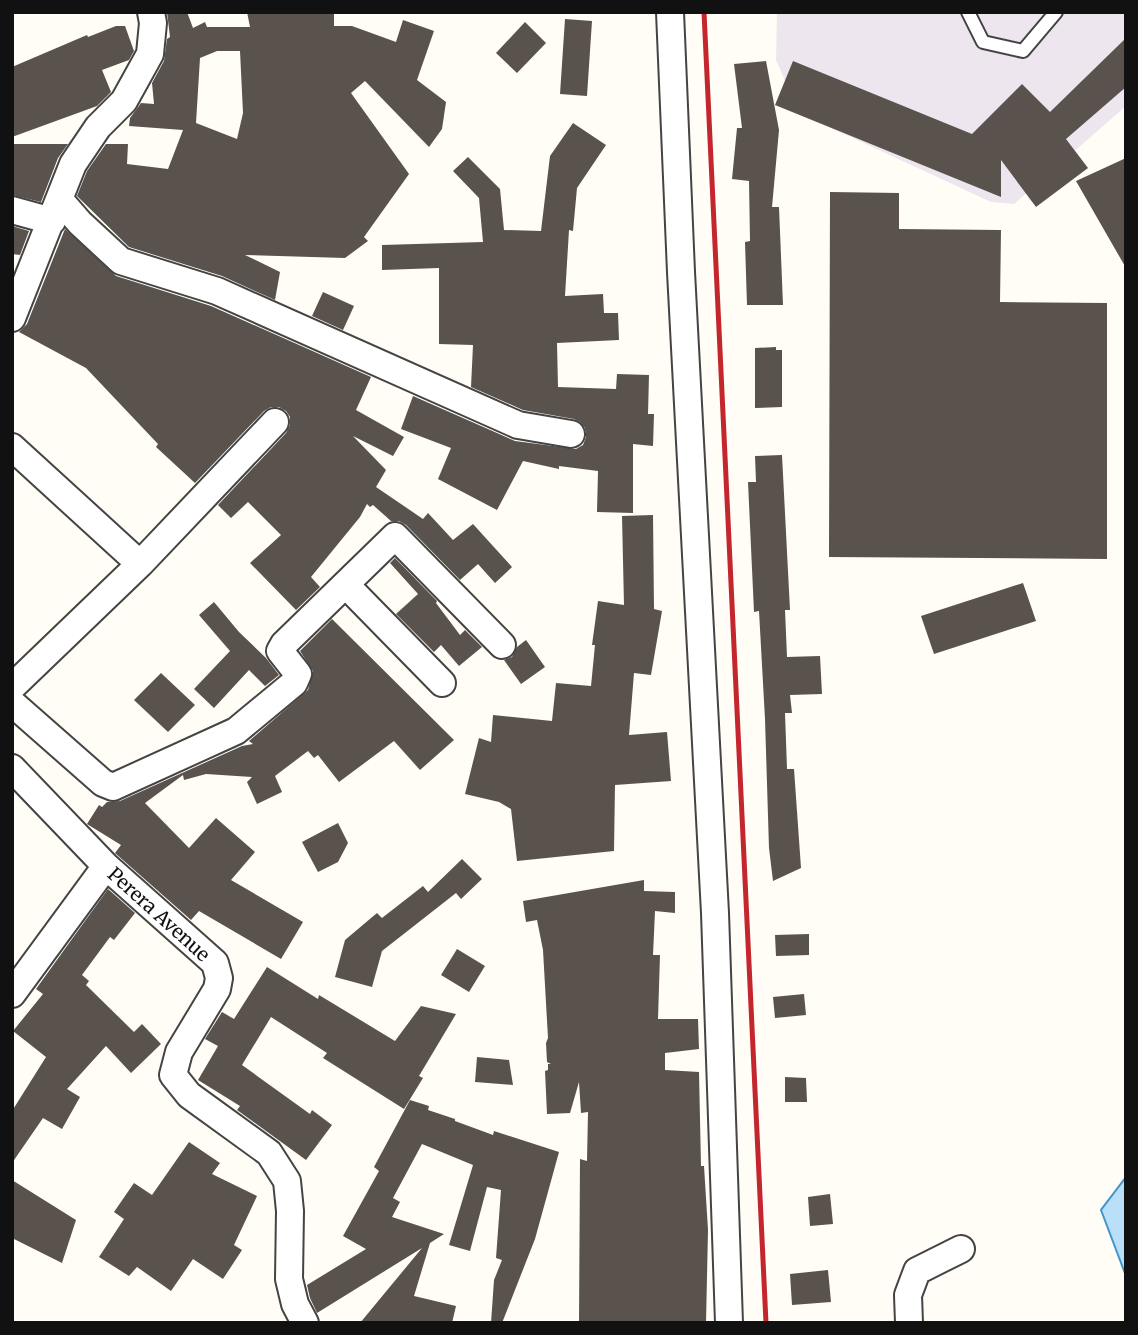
<svg xmlns="http://www.w3.org/2000/svg" width="1138" height="1335" viewBox="0 0 1138 1335" font-family="Merriweather,serif">
  <style>
    .industrial { fill: #eee6ef }
    .water { fill: #b9e0f7; stroke: #3f96cf; stroke-width: 2 }
    .building { fill: #5a524d; fill-rule: evenodd }
    .lines { fill: none; stroke-linecap: round; stroke-linejoin: round }
    .service-casing { stroke: #444; stroke-width: 16 }
    .minor-casing { stroke: #444; stroke-width: 30 }
    .service { stroke: #fff; stroke-width: 12 }
    .minor { stroke: #fff; stroke-width: 26 }
    .rail { stroke: #c4262e; stroke-width: 5 }
    .labels { text-anchor: middle; dominant-baseline: central; stroke-width: 7; stroke-linejoin: round; paint-order: stroke }
    .street-label { font-size: 19px; fill: #111; stroke: #fff }
  </style>
  <rect width="100%" height="100%" fill="#fffdf5"/>
  <!-- industrial -->
  <path class="industrial" d="M777,12H1126V106L1014,204L991,202L799,113L776,60Z"/>
  <!-- water -->
  <path class="water" d="M1126,1177V1276L1101,1210Z"/>
  <!-- building -->
  <path class="building" d="M167,12H187L193,28L205,22L207,27H250L247,12H334V26H352L396,42L403,20L434,31L417,80L446,102L442,129L429,147L365,81L351,93L409,174L364,237L368,241L345,258L245,255L280,272L275,300L222,276L129,247L77,196L87,171L106,144H128L127,164L168,169L183,130L129,126L130,118L141,103L154,104L152,83L164,61L167,39L170,37ZM217,51H240L243,113L237,139L196,123L200,58Z
    M565,19L592,21L587,96L560,94Z
    M525,22L546,43L517,73L496,53Z
    M116,26H125L134,51L129,60L102,70L111,92L97,106L12,137V67L87,35L88,37Z
    M1126,38V87L1066,139L1088,168L1036,207L1001,160V197L775,105L793,61L972,134L1022,84L1050,112Z
    M766,61L779,130L772,207H779L783,305H747L745,242L750,241L749,181L732,179L737,128H742L734,64Z
    M573,123L606,145L577,188L573,231L569,230L565,296L603,294L604,313H618L619,340L557,343L558,387L616,389L617,374L649,375L648,414H654L653,446L633,444V513L597,512L598,471L559,466V469L523,461L497,510L438,479L451,448L401,429L413,396L515,441L576,449L583,445L586,437L585,428L580,422L574,419L523,410L471,387L473,345L439,344V268L382,270V245L483,242L479,198L453,171L468,157L500,189L504,230L541,231L550,156Z
    M12,144H68L58,158L41,202L12,195Z
    M1126,158V268L1076,181Z
    M830,192L899,193V229L1001,230L1000,302L1107,303V559L829,557Z
    M12,226L29,231L20,255L12,254Z
    M65,229L116,276L211,306L371,377L356,410L404,437L393,456L353,436L386,470L376,487L423,519L428,513L453,540L473,524L512,567L495,583L478,564L460,580L406,525L399,521H391L373,505L370,507L367,504L360,517L311,577L320,587L296,610L250,563L281,535L248,502L231,518L218,505L286,433L290,425V417L286,411L279,407H271L264,411L195,483L156,447L158,444L86,368L19,332L27,324Z
    M323,292L354,306L343,330L312,316Z
    M776,347V350H782V407L755,408V348Z
    M782,455L790,610H785L787,657L820,656L822,694L790,695L792,713H785L787,769H794L801,868L773,881L769,848L765,719L759,611L754,612L748,482H756L755,456Z
    M653,515L654,609L662,611L651,675L634,673L629,735L667,732L671,781L615,785L614,851L517,861L511,809L499,802L465,794L479,738L491,742L493,715L552,721L556,683L591,686L595,645H592L598,601L624,605L622,516Z
    M395,558L437,601L436,603L460,635L465,630L482,647L459,666L441,645L434,652L396,614L418,594L390,563Z
    M1023,583L1036,621L934,654L921,616Z
    M214,602L239,632L266,658L279,675L265,686L249,670L214,708L194,689L230,651L199,615Z
    M332,619L454,740L420,770L394,741L339,782L318,755L314,758L308,751L275,776L282,792L257,804L247,782L252,777L206,774L184,780L183,775L145,803L189,848L216,818L255,852L231,880L303,922L281,959L199,911L191,920L115,853L121,845L87,824L99,805L102,807L107,802L120,801L242,746L253,744L249,741L308,690L313,671L300,651Z
    M526,640L545,667L521,684L504,660L512,657L517,647Z
    M161,673L195,705L168,732L134,700Z
    M338,823L348,843L338,862L318,872L302,842Z
    M462,859L482,879L461,899L456,893L382,951L372,987L335,977L345,940L377,913L382,918L423,886L428,892Z
    M644,880V891L675,892V913L655,911L653,955H660L658,1019H698L699,1049L665,1053V1070L699,1072L701,1166H704L708,1230L706,1323H579L580,1159L587,1161L588,1112L581,1113L579,1082L570,1113L547,1114L545,1071L548,1070V1064H551L547,1062L546,1043L548,1038L543,950L537,920L526,922L523,901Z
    M108,889L135,913L114,940L110,937L82,975L89,981L86,985L134,1032L142,1024L161,1044L131,1073L106,1046L67,1089L80,1097L62,1129L43,1118L12,1163V1111L46,1057L13,1031L43,994L36,989Z
    M809,934V955L776,956L775,935Z
    M457,949L485,966L469,992L441,975Z
    M267,967L318,999L319,995L395,1041L421,1006L456,1014L419,1076L423,1078L404,1109L323,1058L327,1053L271,1017L242,1065L310,1114L312,1110L332,1125L306,1160L237,1110L240,1106L198,1080L218,1046L205,1039L222,1012L234,1019Z
    M804,994L806,1015L775,1018L773,997Z
    M477,1057L509,1060L513,1085L475,1082Z
    M785,1077L806,1078L807,1102H785Z
    M410,1100L429,1106L428,1110L455,1119V1121L493,1135L494,1131L559,1152L535,1239L502,1323H491L494,1280L502,1260L496,1258L501,1190L487,1187L470,1251L449,1245L473,1165L422,1144L393,1198L400,1202L392,1217L444,1234L430,1243L414,1296L456,1306L452,1323H360L422,1248L317,1313L310,1298L307,1285L366,1249L343,1236L379,1171L374,1167Z
    M189,1142L220,1163L212,1174L257,1196L234,1245L242,1250L223,1279L193,1259L171,1291L137,1267L129,1276L99,1257L124,1219L114,1212L134,1183L152,1195Z
    M12,1180L76,1220L62,1263L12,1238Z
    M830,1194L833,1224L810,1226L808,1197Z
    M828,1270L831,1302L792,1305L790,1274Z"/>
  <g class="lines">
    <!-- service casing -->
    <g class="service-casing">
      <path id="service" d="M968,12L983,42L1023,51L1056,12"/>
    </g>
    <!-- minor casing -->
    <g class="minor-casing">
      <path id="minor" d="M670,12L681,272L715,913L729,1323
        M60,200L80,223L121,261L217,291L518,425L571,434
        M12,210L52,221
        M12,318L73,164L98,127L124,101L150,54L153,23L151,12
        M12,447L140,564
        M346,585L442,683
        M12,687L140,564L275,422
        M12,703L103,783L113,787L236,731L294,683L298,674L280,651L284,644L395,536L502,645
        M12,768L106,866L215,963L219,978L217,989L179,1052L173,1075L189,1095L269,1153L287,1181L290,1211L289,1279L295,1304L305,1323
        M12,994L106,866
        M909,1323L908,1295L917,1271L961,1249"/>
    </g>
    <!-- service -->
    <use href="#service" class="service"/>
    <!-- minor -->
    <use href="#minor" class="minor"/>
    <!-- rail -->
    <path class="rail" d="M704,12L766,1323"/>
  </g>
  <g class="labels">
    <!-- street labels -->
    <g class="street-label">
      <text transform="translate(159 914) rotate(42)">Perera Avenue</text>
    </g>
  </g>
  <!-- border -->
  <rect width="1138" height="1335" fill="none" stroke="#111111" stroke-width="28"/>
</svg>
